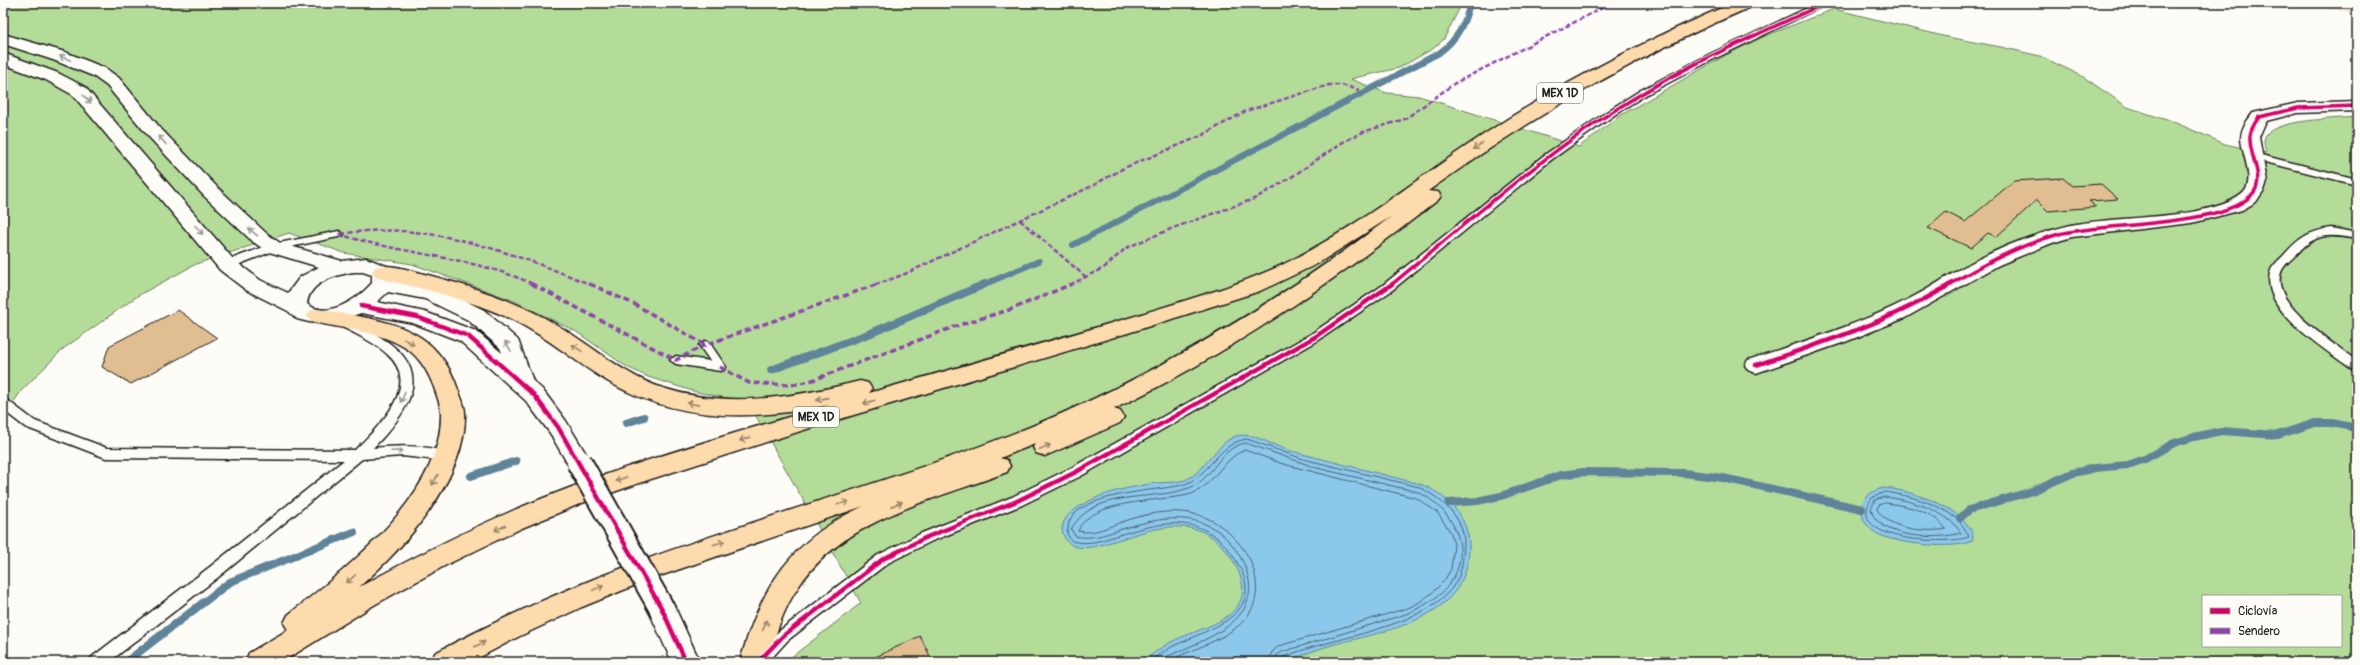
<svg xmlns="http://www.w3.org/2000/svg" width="2360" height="665" viewBox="0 0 2360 665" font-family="Pangolin,sans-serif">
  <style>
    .built { fill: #f5e9d9 }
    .green { fill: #b4dc99; stroke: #687c5a; fill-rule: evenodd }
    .water { fill: #8cc8ec; stroke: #5f8399 }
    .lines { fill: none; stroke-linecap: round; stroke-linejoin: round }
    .shore { stroke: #49616f; stroke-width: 1 }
    .stream-far1 { stroke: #5f8399; stroke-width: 6 }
    .stream { stroke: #5f8399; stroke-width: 8 }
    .building { fill: #e1bd92; stroke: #1c1c1c }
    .service-casing { stroke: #1c1c1c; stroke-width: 3 }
    .minor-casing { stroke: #1c1c1c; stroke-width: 3 }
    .motorway-casing { stroke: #1c1c1c; stroke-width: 3 }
    .service { fill: #fdfcf7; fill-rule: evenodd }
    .minor { fill: #fdfcf7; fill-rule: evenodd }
    .motorway { fill: #fedbac; fill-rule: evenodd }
    .minor-bridge-casing { stroke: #1c1c1c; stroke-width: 28; stroke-linecap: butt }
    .minor-bridge { stroke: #fdfcf7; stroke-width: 24 }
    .quiet-far1 { stroke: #8e44ad; stroke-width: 2.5; stroke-dasharray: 5 2.5; stroke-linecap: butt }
    .quiet { stroke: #8e44ad; stroke-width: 3.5; stroke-dasharray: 6 3.5; stroke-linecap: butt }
    .cycleway-far1-casing { stroke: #fdfcf7; stroke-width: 5.5 }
    .cycleway-casing { stroke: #fdfcf7; stroke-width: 7 }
    .cycleway-far1 { stroke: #d6006c; stroke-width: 3.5 }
    .cycleway { stroke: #d6006c; stroke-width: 4.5 }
    .oneway { stroke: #989794 }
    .oneway2 { stroke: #98856b }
    .labels { text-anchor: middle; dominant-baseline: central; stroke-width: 3; stroke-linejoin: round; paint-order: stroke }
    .shield { fill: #fdfcf7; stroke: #605f5e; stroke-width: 1 }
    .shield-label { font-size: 12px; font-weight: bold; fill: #1c1c1c }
  </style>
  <rect width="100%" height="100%" fill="#fdfcf7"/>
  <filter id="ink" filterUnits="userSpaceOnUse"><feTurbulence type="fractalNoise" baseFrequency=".025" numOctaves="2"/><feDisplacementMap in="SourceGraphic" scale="8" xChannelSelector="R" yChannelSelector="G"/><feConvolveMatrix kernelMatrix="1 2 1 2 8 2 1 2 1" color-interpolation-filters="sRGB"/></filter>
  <g filter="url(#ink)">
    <!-- built -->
    <path class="built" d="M2209,3H2357V13L2291,4L2293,9H2252Z"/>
    <!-- green -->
    <path class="green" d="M3,3H1447L1461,5L1444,39L1434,48L1399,68L1350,79L1387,93L1419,96L1579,147L1621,115L1726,55L1765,36L1834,9L1947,37L2001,47L2040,56L2082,76L2127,107L2176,123L2225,144L2266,153C2265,147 2262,141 2266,135C2278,119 2337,119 2357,117V662H785L861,603L748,402L696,392L648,377L627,367L575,331L512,300L471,285L412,264L344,253L289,233L196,264L139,295L63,349L22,390L3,417ZM2203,596H2341V646H2203Z"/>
    <!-- water -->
    <path class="water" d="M1240,435L1253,436L1287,450L1420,484C1445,493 1468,516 1469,544C1471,618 1390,630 1335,644C1316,649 1298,658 1280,662C1267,665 1251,662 1238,662C1205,662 1173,662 1141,662C1150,656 1159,649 1169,643C1201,626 1263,619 1236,566C1209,515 1167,523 1121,539C1106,543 1089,551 1074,546C1067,543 1062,536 1062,529C1063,518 1071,512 1080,506C1103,492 1130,487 1157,483C1167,482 1179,483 1187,479C1206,471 1218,439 1240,435Z
      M1884,488C1910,490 1968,508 1973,537L1972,541C1953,550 1899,544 1880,535C1855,524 1855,493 1884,488Z"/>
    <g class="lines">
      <!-- shore -->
      <path class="shore" d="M1885,492C1913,496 1958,507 1969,537C1947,545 1842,542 1872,498Z
        M1885,497C1910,500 1947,510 1961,533C1938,540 1877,539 1871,509L1875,500Z
        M1885,503C1906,505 1933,511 1946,529C1926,533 1887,529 1877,509L1879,505Z
        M1148,662C1160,654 1171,646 1185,641C1219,625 1265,611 1238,564C1210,514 1170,519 1122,534C1105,539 1090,546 1072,541L1067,534C1068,530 1068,526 1069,522C1080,493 1156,491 1182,485C1209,478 1217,443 1247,439L1303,459L1419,487C1440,498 1465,517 1464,544C1463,557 1463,570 1456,582C1432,624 1344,636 1300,651L1283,657L1280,662
        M1156,662C1191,643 1261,628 1248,576C1244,559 1232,542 1218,531C1189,511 1154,519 1122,529C1106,534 1092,540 1075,536L1071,529C1095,488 1150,502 1189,488C1213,480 1219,447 1246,443L1317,468L1418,492C1459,512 1478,562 1439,595C1429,603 1418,609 1406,614L1282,652L1277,655L1275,662
        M1167,662C1204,642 1267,632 1255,575C1252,558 1240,543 1228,532C1199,505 1160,509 1125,521C1109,526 1095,535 1078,531C1088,500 1162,501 1188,495C1212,489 1222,458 1245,450L1283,464L1416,498L1437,512L1451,533L1454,545L1451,569L1444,581L1432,593L1418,603L1408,608L1279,646L1272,652L1269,662"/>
      <!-- stream-far1 -->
      <path class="stream-far1" d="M1073,245L1439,53C1457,40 1465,24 1470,3
        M983,285L1039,261"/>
      <!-- stream -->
      <path class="stream" d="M771,370L871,333L985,284
        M626,423L644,417
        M471,476L516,461
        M1449,503L1477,501L1501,496L1561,475L1583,472L1684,473L1723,478L1862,509
        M1960,518L1969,510L2032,491L2073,473L2095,468L2128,465L2145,459L2174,443L2194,437L2221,431L2278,435L2315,423H2332L2357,428
        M126,662L230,582L354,532"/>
    </g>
    <!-- building -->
    <path class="building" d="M2063,178L2072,186L2101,184L2118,199L2089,201L2096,207L2048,211L2037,200L1996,237L1988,233L1971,248L1928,228L1946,212L1965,222L2014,181Z
      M178,310L217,338L131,384L102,367L109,346Z
      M920,636L933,662H865Z"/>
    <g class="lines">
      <!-- service casing -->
      <g class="service-casing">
        <path id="service" d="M1818,3H1829L1716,58L1647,94L1620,111L1551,160L1391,291L1319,340L1081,476L1022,505L932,541L888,563L788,640L768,662H750L778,632L878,555L922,533L1012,497L1071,468L1311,334L1383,285L1543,156L1614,107L1641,90L1710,54Z
          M2253,153L2357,179V185L2249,158V154Z
          M2331,228L2357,233V239C2330,234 2316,232 2297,254C2292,259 2285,264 2282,270C2266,302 2336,345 2357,361V371L2353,370C2327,350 2257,309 2271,270C2273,265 2279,260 2283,256C2299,238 2307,232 2331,228Z
          M339,231L344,234L343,236L276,250L227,269L221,265L223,262L269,245Z
          M344,319C356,322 369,330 380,337C437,371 409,411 373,448C399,445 426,445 452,453L454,456L452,459L447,461L402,456L362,459L221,575L109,662H89L92,657L211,566L344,460L106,458L25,427L3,410V398L7,400L35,421L107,448L355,450C378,427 423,385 387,354C374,342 356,334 340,326L338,323Z
          M705,341L709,342L724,364L726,367L724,370L720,371L676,364L670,360L676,356L710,361L699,345Z"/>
      </g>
      <!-- minor casing -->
      <g class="minor-casing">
        <path id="minor" d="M3,34L65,52L105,68L119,78L161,129L218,188L266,233L280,243L342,261L366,258L389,267L393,279L439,288L484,310L518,340L533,381L542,389L566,421L591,462L588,468L579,471L570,468L550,433L526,401L460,341L413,323L361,313L329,324L309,322L297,319L288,311L246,290L220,270L73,95L46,80L3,64V53L58,73L85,87L234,260L260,280L288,293L300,277L319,267L266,251L252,241L204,196L149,137L107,86L93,76L53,60L3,44ZM354,272H363L372,275V283C358,299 327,320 307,304C309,282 335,275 354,272ZM388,292L425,299L468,320L500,348L502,353L476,331L425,312L377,302Z
          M2357,101V111L2298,113L2266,121L2259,137L2267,182L2264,190L2256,202L2242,210L2192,223L2072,237L2052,243L1999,265L1905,318L1845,342L1756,373L1748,370L1745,365L1748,360C1802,342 1858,325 1909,299C1927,290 1943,279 1960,269C1994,250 2032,234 2071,225C2113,216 2211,220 2242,194C2257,182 2241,153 2241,138C2241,128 2247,121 2253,113L2298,103Z
          M662,598L672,601L700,662H672L648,609L652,601Z"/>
      </g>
      <!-- motorway casing -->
      <g class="motorway-casing">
        <path id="motorway" d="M1733,3H1755L1753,6C1634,57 1533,116 1428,191L1438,192L1441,196L1438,200C1336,280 1231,353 1114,409L1120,411L1124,417L1120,423L1045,456L1036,453L1033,447L1035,444L1000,458L1007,460L1010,466L1007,472C935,500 844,518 799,586C783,609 775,635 768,662H740C760,588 792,538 864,506L648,580L582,607L518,637L471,662H431L435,653C498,620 562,590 628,566C761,516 899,480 1030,427C1161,373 1279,301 1392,216L1317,264L1260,291L1131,332L807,429L651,479L582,503L522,528L448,564L374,605L282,662H245L249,653L288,630L284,623L288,615C346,569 443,495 441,413C441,407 438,399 436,393C430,375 421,357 404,347C376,330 341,329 310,321L307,316L310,311L318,309C351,316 391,318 420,337C437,348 451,368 457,387C460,395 465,405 465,413C467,478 405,547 359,587C418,555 478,524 541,499C634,461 733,434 829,405C755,421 677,422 609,382C576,363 548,337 513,320C468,298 422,289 375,277L372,272L375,267C391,263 412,271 428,275C473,287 517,301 557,325C593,346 623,375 663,388C727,409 796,397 860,381L868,383L872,389L869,393C957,368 1045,343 1132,317C1185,300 1240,286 1290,261C1359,226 1419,177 1483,135C1562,83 1646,40 1733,3Z"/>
      </g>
      <!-- service -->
      <use href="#service" class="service"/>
      <!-- minor -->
      <use href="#minor" class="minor"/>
      <!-- motorway -->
      <use href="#motorway" class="motorway"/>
      <!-- minor-bridge casing -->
      <g class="minor-bridge-casing">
        <path id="minor-bridge" d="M579,462L662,609"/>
      </g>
      <!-- minor-bridge -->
      <use href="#minor-bridge" class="minor-bridge"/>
      <!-- quiet-far1 -->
      <path class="quiet-far1" d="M1020,220L1087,278
        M339,234C403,255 473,256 535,285
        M341,234C426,219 515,254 592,285
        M875,285L905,274L1092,186L1124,168L1201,136L1246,111L1329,85H1342L1359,90
        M1070,285L1105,267L1126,248L1173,228L1254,199L1290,178L1343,142L1363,132L1405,119L1455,83L1612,3"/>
      <!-- quiet -->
      <path class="quiet" d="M532,284L676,360L705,345L878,284
        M590,284L634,304L705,345
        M720,367L749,383L791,385L810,381L959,325L1012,309L1072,284"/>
      <!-- cycleway-far1 casing -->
      <g class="cycleway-far1-casing">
        <path id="cycleway-far1" d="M1391,285C1472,219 1552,146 1643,93C1701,58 1764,32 1825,3
          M1949,285C1983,264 2020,245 2059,234C2101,223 2230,227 2254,192C2265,176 2248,154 2250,136C2251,128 2255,123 2259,117L2298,108L2357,106"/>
      </g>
      <!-- cycleway casing -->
      <g class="cycleway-casing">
        <path id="cycleway" d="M361,306L417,317L468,336L534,395L558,427L662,609L686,662
          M1756,365C1823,343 1891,321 1951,284
          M758,662L783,636L883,559L927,537L1017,501L1076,472L1315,337L1392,284"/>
      </g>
      <!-- cycleway-far1 -->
      <use href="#cycleway-far1" class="cycleway-far1"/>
      <!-- cycleway -->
      <use href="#cycleway" class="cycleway"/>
    </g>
    <!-- one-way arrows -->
    <defs><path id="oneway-shaft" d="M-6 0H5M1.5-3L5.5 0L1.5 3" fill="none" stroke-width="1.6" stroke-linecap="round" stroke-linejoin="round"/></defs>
    <g class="oneway">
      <use href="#oneway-shaft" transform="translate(65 58) rotate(-159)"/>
      <use href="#oneway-shaft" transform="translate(87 99) rotate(46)"/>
      <use href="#oneway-shaft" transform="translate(162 140) rotate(-133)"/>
      <use href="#oneway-shaft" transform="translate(199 230) rotate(50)"/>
      <use href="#oneway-shaft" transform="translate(253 232) rotate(-140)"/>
      <use href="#oneway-shaft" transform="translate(508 346) rotate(-121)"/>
      <use href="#oneway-shaft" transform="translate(403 397) rotate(113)"/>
      <use href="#oneway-shaft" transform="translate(397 451) rotate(-2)"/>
    </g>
    <g class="oneway2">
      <use href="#oneway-shaft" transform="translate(1478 146) rotate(145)"/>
      <use href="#oneway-shaft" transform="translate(409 342) rotate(30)"/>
      <use href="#oneway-shaft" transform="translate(577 348) rotate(-145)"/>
      <use href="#oneway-shaft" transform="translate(822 399) rotate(167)"/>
      <use href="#oneway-shaft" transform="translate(869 402) rotate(163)"/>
      <use href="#oneway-shaft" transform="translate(693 404) rotate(-169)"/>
      <use href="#oneway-shaft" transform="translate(745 439) rotate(162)"/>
      <use href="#oneway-shaft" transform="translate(1045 447) rotate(-23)"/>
      <use href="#oneway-shaft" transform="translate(621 479) rotate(161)"/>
      <use href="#oneway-shaft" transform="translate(435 480) rotate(119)"/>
      <use href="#oneway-shaft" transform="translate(843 503) rotate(-18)"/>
      <use href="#oneway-shaft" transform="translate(897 504) rotate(-23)"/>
      <use href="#oneway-shaft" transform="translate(500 528) rotate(155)"/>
      <use href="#oneway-shaft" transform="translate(719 543) rotate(-18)"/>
      <use href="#oneway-shaft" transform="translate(351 579) rotate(137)"/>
      <use href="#oneway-shaft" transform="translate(598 588) rotate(-22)"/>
      <use href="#oneway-shaft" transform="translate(765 625) rotate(-68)"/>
      <use href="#oneway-shaft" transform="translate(480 644) rotate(-27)"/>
    </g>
  </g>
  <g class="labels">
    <!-- shield labels -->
    <g class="shield">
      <rect x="1537" y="83" width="46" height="20" rx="3"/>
      <rect x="793" y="407" width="46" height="20" rx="3"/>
    </g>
    <g class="shield-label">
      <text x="1560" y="93">MEX 1D</text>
      <text x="816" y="417">MEX 1D</text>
    </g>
  </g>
  <!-- margin -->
  <rect width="2360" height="665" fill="none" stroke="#fdfcf7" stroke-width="16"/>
  <rect x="8" y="8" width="2344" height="649" fill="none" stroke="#1c1c1c" stroke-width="1.5" filter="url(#ink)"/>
  <!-- legend -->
  <rect x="2202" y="595" width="140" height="52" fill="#fdfcf7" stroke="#a3a29f"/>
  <rect x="2210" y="608" width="20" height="6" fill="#d6006c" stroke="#a3a29f"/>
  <text x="2238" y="615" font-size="12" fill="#1c1c1c">Ciclovía</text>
  <rect x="2210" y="628" width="20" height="6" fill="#8e44ad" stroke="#a3a29f"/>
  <text x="2238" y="635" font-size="12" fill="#1c1c1c">Sendero</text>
</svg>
